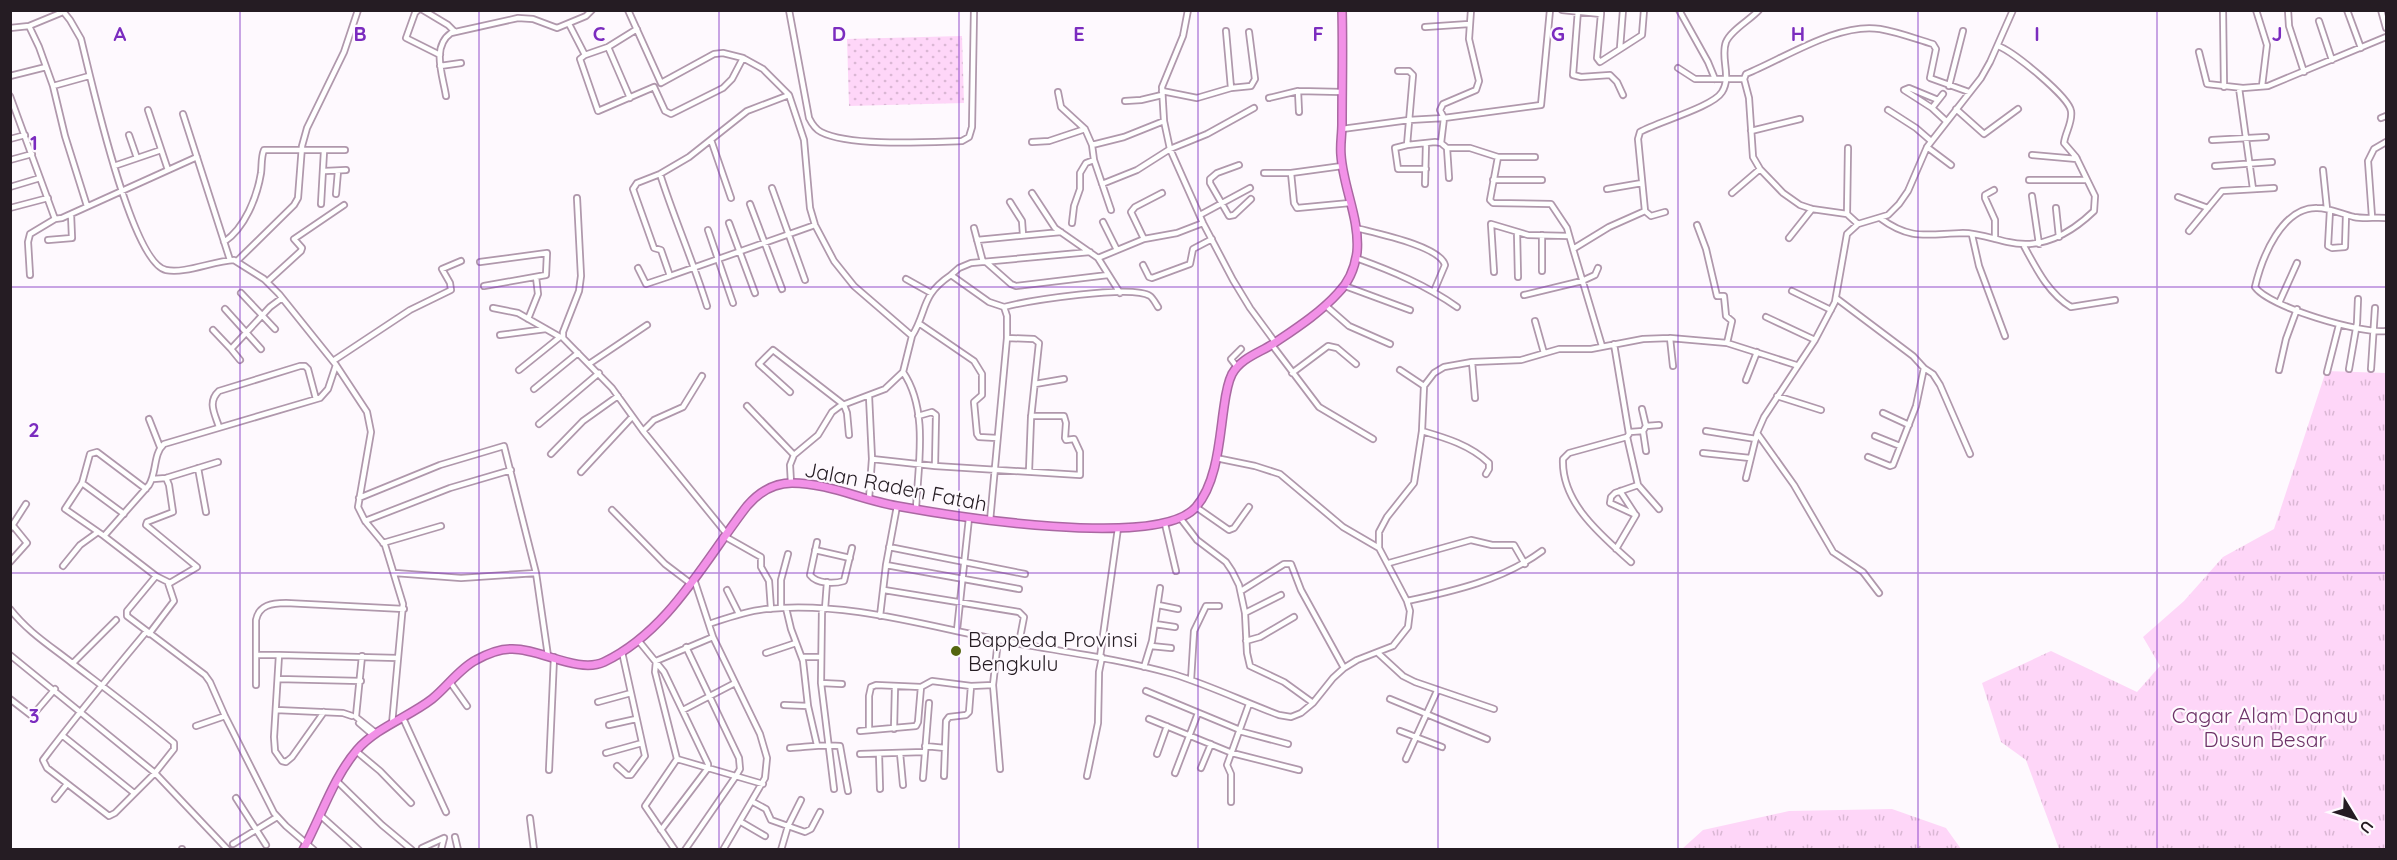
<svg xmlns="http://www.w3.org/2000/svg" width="2397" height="860" viewBox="0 0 2397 860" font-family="Quicksand,sans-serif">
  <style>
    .grass { fill: url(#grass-dots) }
    .park { fill: url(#park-tufts) }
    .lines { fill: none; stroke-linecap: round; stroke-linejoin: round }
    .minor-casing { stroke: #b098ac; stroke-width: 8 }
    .highway-casing { stroke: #aa68a2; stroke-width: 10 }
    .minor { stroke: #fff; stroke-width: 4.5 }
    .highway { stroke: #f291e7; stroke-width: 7 }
    .grid { fill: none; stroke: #7b2cbf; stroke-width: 1.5; stroke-opacity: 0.55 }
    .poi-dot { fill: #54650f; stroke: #fef9fe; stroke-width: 2 }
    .labels { text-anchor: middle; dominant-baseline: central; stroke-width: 4.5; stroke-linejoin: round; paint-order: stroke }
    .street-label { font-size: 21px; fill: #251c23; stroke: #fef9fe }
    .poi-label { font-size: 21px; fill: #251c23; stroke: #fef9fe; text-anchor: start }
    .park-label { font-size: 21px; fill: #6d3267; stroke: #fef9fe }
    .grid-label { font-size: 20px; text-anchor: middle; font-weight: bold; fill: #7b2cbf; stroke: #fef9fe; stroke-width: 4.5; stroke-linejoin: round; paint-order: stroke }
  </style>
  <defs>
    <pattern id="grass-dots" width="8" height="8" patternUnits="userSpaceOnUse" patternTransform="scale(1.5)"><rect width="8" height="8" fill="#fed6f8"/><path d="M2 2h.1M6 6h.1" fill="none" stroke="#dab7d4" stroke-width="1.8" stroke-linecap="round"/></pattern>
    <pattern id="park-tufts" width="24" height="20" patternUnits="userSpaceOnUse" patternTransform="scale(1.5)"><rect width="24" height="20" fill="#fed6f8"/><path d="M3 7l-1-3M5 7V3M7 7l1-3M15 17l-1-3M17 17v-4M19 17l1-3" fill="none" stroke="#dab7d4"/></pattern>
  </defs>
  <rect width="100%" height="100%" fill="#fef9fe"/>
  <!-- grass -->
  <path class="grass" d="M962,36L964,103L849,106L847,39Z"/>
  <!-- park -->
  <path class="park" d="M2326,371L2386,373V849H2059L2026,760L2001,742L1982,683L2051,651L2137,692L2160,666L2143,637L2184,601L2223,557L2274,529Z
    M1892,809L1946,828L1961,849H1682L1703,830L1789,811Z"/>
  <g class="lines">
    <!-- minor casing -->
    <g class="minor-casing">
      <path id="minor" d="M62,10L70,20L81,39C90,75 131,263 166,270C185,274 213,261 234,260L264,279L279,294L336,365L367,412L371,432L358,507L365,521L385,545L403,604L392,724
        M418,10L415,13L406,38L440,55
        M423,10L448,25L455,32
        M628,10L661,83L714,54L723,53L743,58
        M789,10L809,118C812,124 815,129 821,132C850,147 929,142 962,141L969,137L972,127L974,10
        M1188,10L1183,36L1162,87L1164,121L1170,149L1203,223L1233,280L1250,308L1275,342
        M1562,10L1601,14V10
        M1578,10L1573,75L1581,77L1610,75L1617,82L1623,95
        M1679,10L1708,62L1715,79
        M2223,10L2224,87
        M2256,10L2267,45L2262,86
        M2288,10L2289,26L2304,72
        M2347,10L2361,48
        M2381,10L2386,28
        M1601,14L1597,58L1600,62L1642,35L1644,10
        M2319,21L2332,60
        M569,24L585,55L608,47L637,29
        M29,26L39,47L53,86
        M1425,27L1469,24
        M10,28L29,26L63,12
        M1226,31L1231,88
        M608,47L630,98
        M1620,48L1623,10
        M2199,52L2207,84L2243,88L2268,86L2386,37
        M585,55L580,59L598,111L654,87L665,111L671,114L723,88L732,79L743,58L763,69L789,95L804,140L810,208L815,225L834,261L854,286L912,336L903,372L885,389L840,406L832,412L818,435L794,455L790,465L791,483
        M440,66L461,63
        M1678,68L1695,79H1744
        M1398,71H1409L1413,75L1407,145L1435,142L1441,143L1447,148H1470L1498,157H1535
        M10,76L46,67
        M1744,79L1746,74C1785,58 1839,22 1880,29C1898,32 1916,39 1933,44L1936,49L1930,78L1969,92
        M1744,79L1749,98L1753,157L1760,169L1783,193L1800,205L1812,209L1847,214L1858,224
        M1949,86L1963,31
        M2239,88L2253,189
        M1162,91L1197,98L1231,88L1251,86L1255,79L1249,32
        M1298,91L1299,112
        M1058,92L1061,107L1085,129L1092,145L1124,137L1164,121
        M789,95L747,111L689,157L660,174L637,183L633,189L654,248L661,250L670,276L815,225
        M10,96L55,219L62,218L197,157
        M446,96C443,76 431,47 451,33L518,18L533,19L557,28L586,16L592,10
        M1269,98L1298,91L1342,92
        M1938,100L1909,88L1904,90L1932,108L1946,121
        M1125,101L1141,100L1162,95
        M1932,108L1943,94
        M1956,109L1984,134L2018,109
        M148,110L168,170
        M1888,110L1916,128L1931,141
        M183,114L230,260
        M2381,118L2386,116
        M1342,129L1409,120L1444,118L1440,110L1443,104L1476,90L1479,81L1469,39L1471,10
        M1751,131L1800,119
        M129,135L137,158
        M10,139L25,135
        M711,140L731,198
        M2212,140L2266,137
        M1032,142L1049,141L1085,129
        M1441,143L1444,118L1541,105L1550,10
        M1092,145L1094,160L1111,210
        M1407,145L1395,148L1398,169H1426
        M1927,147L1951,165
        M1447,148L1449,178
        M2032,155L2077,159
        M1498,157L1490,200L1493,203L1551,204L1567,228L1573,249
        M10,160L32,154
        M1239,165L1217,173L1210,179V183L1229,216L1234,215L1251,199
        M114,166L161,150
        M2215,166L2272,162
        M2323,170L2327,209
        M325,171L346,170
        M1264,173H1291L1342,166
        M1291,173L1294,203L1297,208L1350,203
        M660,174C674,218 693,261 707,306
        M1493,180H1542
        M2029,180H2087
        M1102,184L1137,170L1170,149L1207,134L1254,108
        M1425,184L1426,143
        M10,187L40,178
        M772,188L805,280
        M1607,189L1642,183
        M1994,190L1985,195V198L1995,220V239
        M1032,193L1055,228L1098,258L1120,293
        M1732,193L1760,169
        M336,194L338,171
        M2032,196L2039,244
        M2178,197L2208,208
        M577,198L581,276L579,291L563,332V338L612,388L643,431L726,533
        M1010,202L1022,221L1023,235
        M321,204L324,151
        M750,204L782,289
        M87,206L65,136L53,86L89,76
        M10,208L48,198
        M2056,208L2059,237
        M2330,210L2328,246L2332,248L2345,247L2346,215
        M1665,212L1651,216L1645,211L1638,139L1640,132C1657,122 1713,107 1722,92C1732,76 1720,58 1726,42C1731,30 1750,20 1759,10
        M1847,214L1848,148
        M1200,215L1250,188
        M2372,217L2368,161L2374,149L2386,142
        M1880,218C1911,241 1927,234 1963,233C1977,233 1994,239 2008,242C2042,250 2070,234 2094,211L2095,196L2076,157L2064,143C2065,133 2073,122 2071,111C2069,97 2013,51 1998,46
        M2386,218C2376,217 2364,219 2354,217C2341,214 2330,208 2317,208C2282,207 2262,257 2255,287C2269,307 2361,334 2386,331
        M1103,222L1117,250
        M729,223L755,293
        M1072,223L1074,206L1080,189V173L1086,163L1094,160
        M1697,225L1706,249L1717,296H1724L1726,316L1732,321L1727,343
        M974,228L983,262
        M1356,228C1375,233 1440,246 1445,265L1434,291
        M708,230L733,303
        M2189,231L2222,191L2274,188
        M1517,232L1518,277
        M1542,235V271
        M1972,235L1979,266L2005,336
        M1789,238L1812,209
        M1144,239L1131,212L1135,207L1162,193
        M48,240L72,238L71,214
        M977,240L1061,232
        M224,242C245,228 257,197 261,173C262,165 261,157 264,150H345
        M2024,246C2036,268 2048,293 2071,307L2115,300
        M1098,258L1144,239L1177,233L1203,223
        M1356,258C1392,271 1426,285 1457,307
        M237,261L294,205L298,198L302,146L307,128L344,52L358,10
        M480,262L547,253L546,275L484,286
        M986,262L1011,284L1016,286L1108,275
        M1143,265L1149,277L1152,278L1190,264L1193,249L1212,239
        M638,268L646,284L670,276
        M1494,272L1491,224L1528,235L1569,236
        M30,275L28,242L30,234L55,219
        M951,275L959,268L971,263L1090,252
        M906,279L931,293
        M267,282L301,251L302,248L294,239L344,205
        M1345,286L1410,310
        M1792,291L1831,310
        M241,293L275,329
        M1524,295L1582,281L1595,275L1598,268
        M1836,298L1913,356L1924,368L1916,406L1893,465L1890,466L1868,457
        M2279,303L2297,263
        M1325,305L1349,326L1390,344
        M1004,307C1027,301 1132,284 1150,296C1153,298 1156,304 1158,307
        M493,308L518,313L560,337
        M225,309L261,349
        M1766,317L1815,340
        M528,319L538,294L536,277
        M1535,321L1544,353
        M920,324L974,361L982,374V395L974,402L977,434L979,437L997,438
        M213,330L231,349L270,307L282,298
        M500,335L546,329
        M912,336C928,310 920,296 951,275L989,302L1004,307L1007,316V338L990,521
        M1007,338L1034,339L1039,343L1031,418L1029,471
        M1670,338L1673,366
        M1614,344L1629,434L1627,437L1569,453L1563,459C1561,503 1602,536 1631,562
        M1272,345L1319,407L1373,439
        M1602,346L1573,249L1609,227L1645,211
        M231,349L240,360
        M333,361L410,310L451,290L450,283L442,269L461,261
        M1472,362L1475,398
        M589,364L647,325
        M1237,367L1231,359L1241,349
        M1924,368L1933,374L1940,385L1970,454
        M2349,369L2357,323L2358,299
        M2371,369L2375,308
        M519,370L560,337
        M1400,370L1424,386
        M2279,370L2286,339L2297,309
        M903,372C929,410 918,465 916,509
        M2327,372L2339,325
        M1292,373L1328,346L1337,348L1356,364
        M1746,380L1757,352
        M1035,384L1064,379
        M534,389L578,353
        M790,392L759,364L773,350L844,405L847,413L849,435
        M1777,396L1821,410
        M747,406L794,455
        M1642,409L1646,426L1643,431
        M1883,413L1909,425
        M918,416L932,412L936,415L935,466
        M149,419L160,447
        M539,424L599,373
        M1646,426L1659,425
        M219,427C215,414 207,402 219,391L300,366H305L308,369L316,399
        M643,431L654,420L683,407L702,376
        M1422,431C1446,438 1470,445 1489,463V469L1486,474
        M1706,431L1756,439
        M1630,432L1643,431L1646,451
        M1757,433L1794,485L1833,552L1863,572L1879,593
        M1875,436L1900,446
        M1703,453L1750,458
        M551,454L583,421L618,396
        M1216,458L1255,466L1280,474L1343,527L1379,548
        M872,459L935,466L1080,475V452L1074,439L1066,440L1065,438L1066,423L1064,416H1031
        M198,468L206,512
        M581,472L632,417
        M1746,478L1757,433L1764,417L1815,340L1835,302L1847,234L1858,224L1888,215L1899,204L1908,191L1927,147L1981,78L1990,62L2013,10
        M153,479L166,478L218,462
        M82,483L124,514
        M1638,485L1659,509
        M1620,491L1635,514
        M359,498L440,465L504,446L536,573L548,656
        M869,499L872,459L869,396
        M1196,507L1229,530L1234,528L1249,507
        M612,510L665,564L690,583
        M1181,519L1197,540L1226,562L1232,571L1239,585L1245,613L1247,653L1250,666L1284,682L1313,703
        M365,521L450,488L511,470
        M1165,524L1176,571
        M10,529L26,504
        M104,536L65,509L82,483L90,454L97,452L146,489
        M724,536L761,557V567L769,581L771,609
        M817,542L810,575C817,584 834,584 844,581L852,548
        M383,543L441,526
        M889,547L1025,574
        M1616,549L1636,515L1610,503L1611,497L1615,493L1638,485L1627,437
        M815,550L850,558
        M10,562L27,543L14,527
        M1389,563L1471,540L1492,545H1514L1525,564
        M886,565L1019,589
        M63,566L80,545L98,532
        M395,573L461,578L536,573
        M156,576L170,583L197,567L146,525L147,522L173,512L169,485L166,478
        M694,579L713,637L760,734L767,758L765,778L723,850
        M727,590L739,614
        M884,590L1019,612L1024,617L1019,643
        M1241,591L1284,564H1291L1301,590L1344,668
        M1407,601C1454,591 1503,580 1542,551
        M1158,605L1178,609
        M781,607V580L788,554
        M786,608L791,629L803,661L808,706L817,745
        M822,608L821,683L834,789
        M10,609C28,632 49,645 72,663C106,689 141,715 174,743V749L155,773L115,813L109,816L47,768L43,760C76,716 111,674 146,632
        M825,609L827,582
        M1245,613L1281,595
        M880,616L886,565L897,506
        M709,624C727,618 746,611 766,609C845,601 923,625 999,640C1057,651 1116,658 1173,674C1209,685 1244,702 1279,715L1291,717L1301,713L1313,703L1333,678L1344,668L1357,660L1393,646L1408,627L1410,611L1407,601L1379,548V532L1387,517L1414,483L1422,431L1424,386L1434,373L1444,367L1472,362L1521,360L1559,349H1591L1643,339L1670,338L1727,343L1796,365
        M1155,624L1175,627
        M957,630L969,518
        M149,634L174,601L168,583
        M713,637L656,661L655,672L677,759L763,784
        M638,640L664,672L708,764V768L661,830
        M998,640L993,685L1000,769
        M1246,641L1260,637L1294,617
        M1151,646L1171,648
        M766,653L796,643
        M1378,653L1403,676L1415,682L1494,709
        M10,655L155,773L228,850
        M257,655H279
        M802,657H821
        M1100,657L1118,528
        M73,663L116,620
        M1144,667L1152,641L1160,588
        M278,679L361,681
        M1191,680L1194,631L1206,606H1219
        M450,682L467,706
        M821,683L842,684
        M256,685V620C259,605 272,603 286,603L404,609
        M1146,691L1240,730
        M10,699L32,716L55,689
        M1390,699L1487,739
        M598,702L631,693
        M784,705L808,706
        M276,710L343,713L352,716
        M683,710L735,683
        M324,712L292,757L286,762L282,761L275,751L274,737L279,655L398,658
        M356,716L362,656
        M356,717L376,733
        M403,718L446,812
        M1149,719L1232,753L1299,770
        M359,723L373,735
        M609,725L636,719
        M196,726L225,716
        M894,729L895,687
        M869,730V696L871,687L876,685L921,687
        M860,731L916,726L918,722L921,687L932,681L971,686L993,685
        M1239,731L1288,744
        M1400,731L1442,747
        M63,736L134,793
        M925,746L945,748
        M790,748C807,747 824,744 840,746L848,791
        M356,751L380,771L411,803
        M606,753L642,743
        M900,753L903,785
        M860,754L924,752
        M879,754L880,789
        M1157,754L1167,726
        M1406,759L1437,691
        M617,766L627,775H631L645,756L622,652
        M1201,768L1211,744
        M549,770L554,657
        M1175,773L1198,713
        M944,776L946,721L949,717L966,715L969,712L971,686
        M1087,776L1098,723L1099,672L1102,657
        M923,778L929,703
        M338,782L382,825L412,850
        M236,798L266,845
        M55,799L67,784
        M753,802L766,809L771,820L805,832L811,829L820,812
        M1231,802V774L1227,765L1249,704
        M321,816L359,850
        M530,818L534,850
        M741,822L765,836
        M455,837L458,850
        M233,844L277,817
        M422,848L444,838
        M182,849V850
        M314,850L286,826L274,813L225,716L210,682L205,675L127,616V611L156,576L104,536L149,485C157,472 153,454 164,444L320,398L328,389L336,365
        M441,850L444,838
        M675,850L645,806L677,759
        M685,850L736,776L740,769L739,758L686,647
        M781,850L788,826L801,800"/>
    </g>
    <!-- highway casing -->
    <g class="highway-casing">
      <path id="highway" d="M303,850C321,817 333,778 357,750C377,727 409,717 432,699C447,687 460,668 476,660C487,654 499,649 511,649C539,648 578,674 604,662C669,631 705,560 747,506C759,492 774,483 792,483C828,483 862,500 897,506C952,516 1159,550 1196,507C1216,484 1219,444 1223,414C1225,401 1226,386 1232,374C1241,358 1259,353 1273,344C1295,329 1320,313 1338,293C1349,282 1355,267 1357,252C1360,219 1343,187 1341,155C1340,144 1342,135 1342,124C1342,86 1343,48 1342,10"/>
    </g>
    <!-- minor -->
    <use href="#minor" class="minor"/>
    <!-- highway -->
    <use href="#highway" class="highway"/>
  </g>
  <!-- grid -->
  <path class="grid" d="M240,10V850M479,10V850M719,10V850M959,10V850M1198,10V850M1438,10V850M1678,10V850M1918,10V850M2157,10V850M10,287H2386M10,573H2386"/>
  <!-- markers -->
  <circle class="poi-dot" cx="956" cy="651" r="6"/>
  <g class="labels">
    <!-- street labels -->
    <g class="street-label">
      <text transform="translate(896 486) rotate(11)">Jalan Raden Fatah</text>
    </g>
    <!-- poi labels -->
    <g class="poi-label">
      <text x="968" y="639">Bappeda Provinsi<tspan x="968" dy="24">Bengkulu</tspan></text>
    </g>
    <!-- park labels -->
    <g class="park-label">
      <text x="2265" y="715">Cagar Alam Danau<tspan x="2265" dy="24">Dusun Besar</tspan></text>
    </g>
  </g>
  <g class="grid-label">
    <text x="120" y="41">A</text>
    <text x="360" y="41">B</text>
    <text x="599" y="41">C</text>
    <text x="839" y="41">D</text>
    <text x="1079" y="41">E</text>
    <text x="1318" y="41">F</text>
    <text x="1558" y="41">G</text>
    <text x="1798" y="41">H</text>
    <text x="2037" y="41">I</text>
    <text x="2277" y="41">J</text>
    <text x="34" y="150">1</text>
    <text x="34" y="437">2</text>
    <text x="34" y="723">3</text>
  </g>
  <!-- border -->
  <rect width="2397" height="860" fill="none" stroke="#251c23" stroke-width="24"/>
  <!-- north arrow -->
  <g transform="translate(2355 818) rotate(128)" stroke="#fef9fe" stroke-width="4.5" paint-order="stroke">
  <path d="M0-4.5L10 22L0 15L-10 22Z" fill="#251c23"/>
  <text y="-9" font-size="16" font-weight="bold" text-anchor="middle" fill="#251c23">U</text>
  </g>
</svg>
